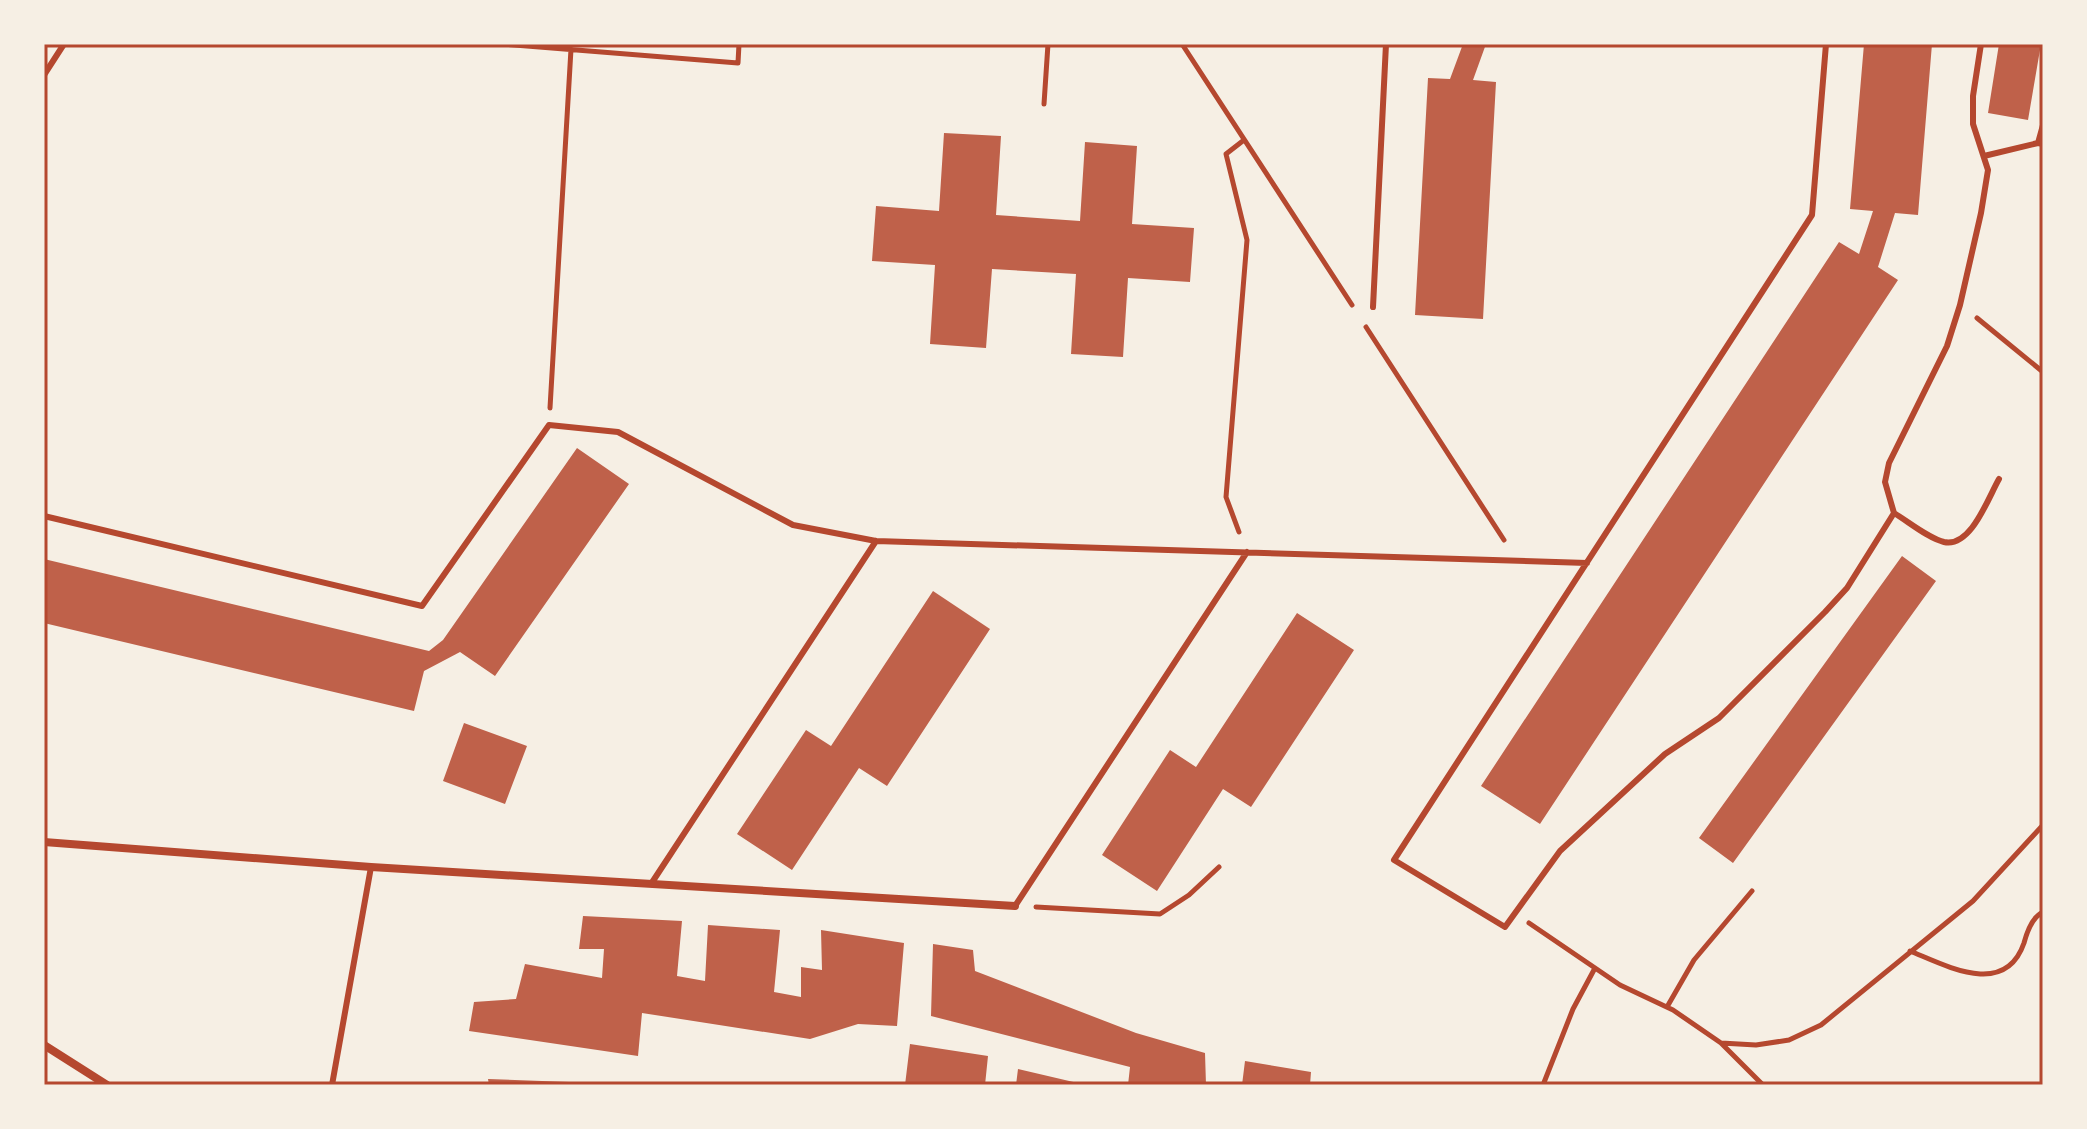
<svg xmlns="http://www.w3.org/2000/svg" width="2087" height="1129" viewBox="0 0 2087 1129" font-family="Georgia,serif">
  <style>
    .building { fill: #bf614a }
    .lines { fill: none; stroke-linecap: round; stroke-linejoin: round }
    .path { stroke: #b5482f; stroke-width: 5 }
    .service { stroke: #b5482f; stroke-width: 6 }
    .minor { stroke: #b5482f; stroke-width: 8 }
    .neatline { fill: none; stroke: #b5482f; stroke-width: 3 }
  </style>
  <rect width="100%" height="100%" fill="#f6efe4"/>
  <!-- building -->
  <path class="building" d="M1463,44H1486L1473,80L1496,82L1483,319L1415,315L1428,78L1450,79Z
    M1864,44H1932L1918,215L1895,213L1878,267L1898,280L1540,824L1481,786L1839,242L1859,254L1873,211L1850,209Z
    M1999,44H2041L2028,120L1988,113Z
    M944,133L1001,136L996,215L1080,221L1085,142L1137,146L1132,224L1194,228L1190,282L1128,278L1123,357L1071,354L1076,274L992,269L986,348L930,344L935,265L872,261L876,206L939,211Z
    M577,448L629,484L495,676L460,652L424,671L414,711L44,623V559L429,651L443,640Z
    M1902,556L1936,581L1733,863L1699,838Z
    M933,591L990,629L887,786L859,768L792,870L737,834L806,730L831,746Z
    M1297,613L1354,650L1251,807L1223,789L1157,891L1102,855L1170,750L1196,767Z
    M464,723L527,746L505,804L443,781Z
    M583,916L682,921L677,976L705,981L708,925L780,930L774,992L801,997V967L822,970L821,930L904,943L897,1026L858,1024L810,1039L642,1013L638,1056L469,1031L474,1002L516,999L525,964L602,978L604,949H579Z
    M933,944L973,950L975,971L1136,1033L1205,1053L1206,1085H1128L1130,1067L931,1016Z
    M910,1044L988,1056L985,1085H905Z
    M1245,1061L1311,1072L1310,1085H1242Z
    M1018,1069L1082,1084V1085H1016Z
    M488,1079L569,1082V1085H489Z"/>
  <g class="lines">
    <!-- path -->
    <path class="path" d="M503,44L738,63L739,44
      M1182,44L1352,305
      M1044,104L1048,44
      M1977,318L2043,372
      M1366,327L1504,540
      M550,408L571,49
      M1239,532L1226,497L1247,240L1226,154L1244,140
      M1036,907L1160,914L1189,895L1219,867
      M1529,923L1620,985L1673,1010L1721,1043L1763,1085
      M1910,951C1947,966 2005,998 2024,943C2027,932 2032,917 2043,912
      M1667,1007L1694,960L1752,891
      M1721,1043L1756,1045L1789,1040L1821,1025L1973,901L2043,825
      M1543,1085L1573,1009L1595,968"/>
    <!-- service -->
    <path class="service" d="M1826,44L1812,215L1394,860L1505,927L1560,851L1665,754L1719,718L1825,612L1847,588L1894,513L1885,482L1889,463L1947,346L1960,305L1981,213L1988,170L1973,124V96L1981,44
      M44,75L64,44
      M2038,143L2043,125
      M1984,156L2038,143L2043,144
      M1373,307L1386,44
      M1894,513C1909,522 1928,538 1944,542C1971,548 1988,498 1999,479
      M44,516L422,606L549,425L618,432L793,525L876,541L1587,563
      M651,884L876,541
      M1015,906L1247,552
      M332,1085L371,867"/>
    <!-- minor -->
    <path class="minor" d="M44,842L371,867L1015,906
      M44,1045L107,1085"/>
  </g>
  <!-- border -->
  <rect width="2087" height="1129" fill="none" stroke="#f6efe4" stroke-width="92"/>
  <rect x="46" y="46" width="1995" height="1037" class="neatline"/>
</svg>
